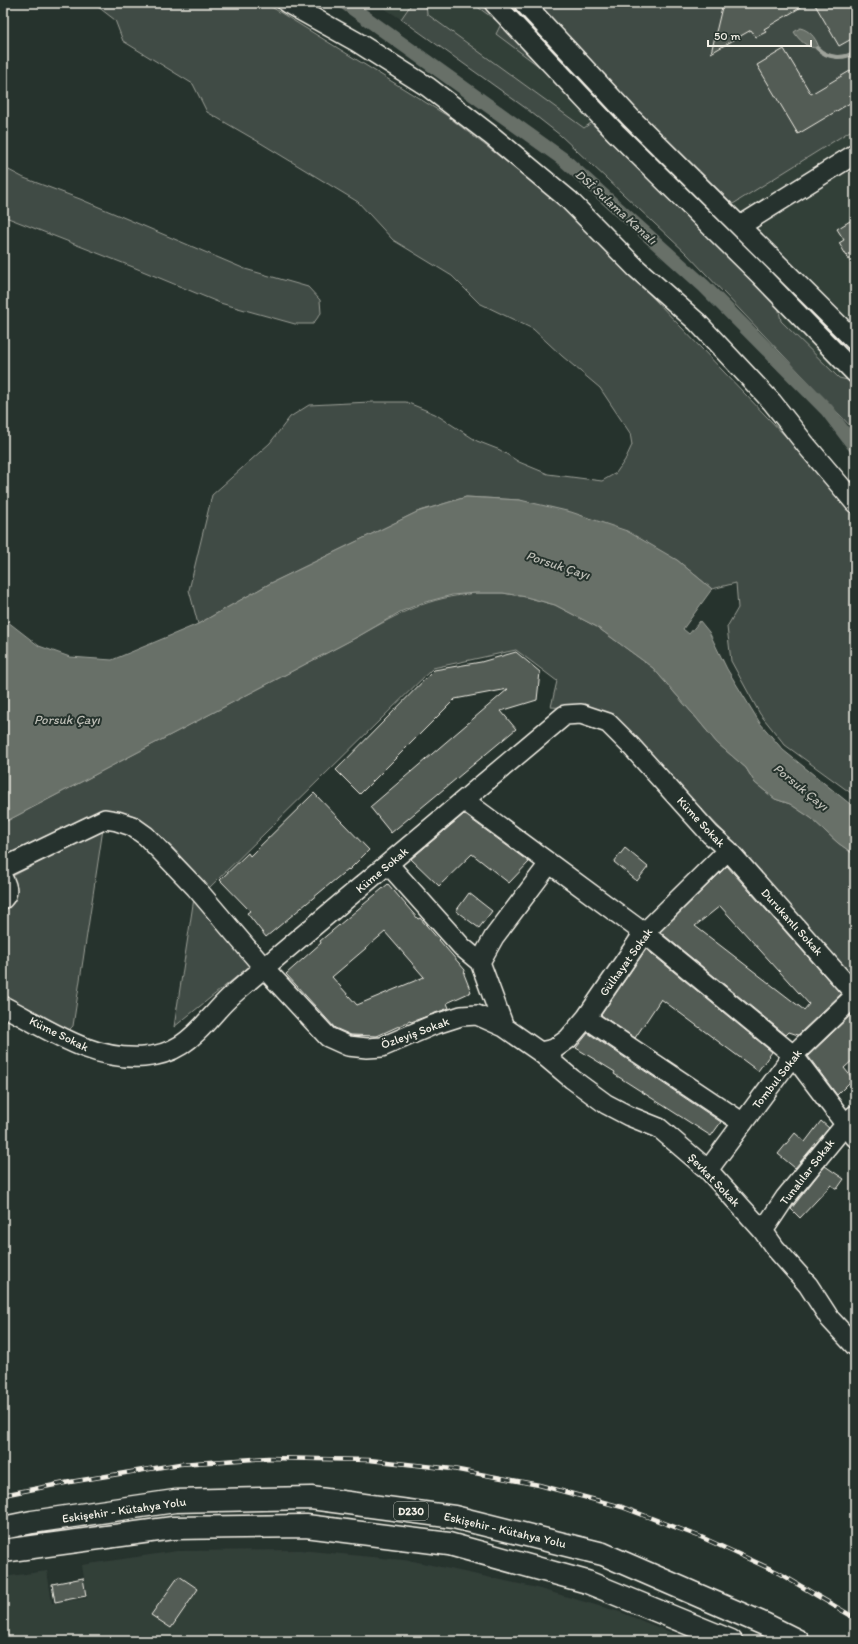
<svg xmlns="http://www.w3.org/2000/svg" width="858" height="1644" viewBox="0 0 858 1644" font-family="Itim,sans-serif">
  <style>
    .built { fill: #333f39 }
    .green { fill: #414b45; stroke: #9a9e96 }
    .water { fill: #676f68; stroke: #9fa39b }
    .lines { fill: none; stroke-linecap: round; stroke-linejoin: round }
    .stream { stroke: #9fa39b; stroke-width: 4 }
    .canal { stroke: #676f68; stroke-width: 14 }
    .building { fill: #525c55; stroke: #f4f1e8; fill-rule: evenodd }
    .minor-casing { stroke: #f4f1e8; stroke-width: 22 }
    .highway-casing { stroke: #f4f1e8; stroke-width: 25 }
    .minor { stroke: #26332d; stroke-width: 19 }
    .highway { stroke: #26332d; stroke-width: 22 }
    .rail-casing { stroke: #f4f1e8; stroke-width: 4.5 }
    .rail { stroke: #26332d; stroke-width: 3; stroke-dasharray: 9; stroke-linecap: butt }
    .labels { text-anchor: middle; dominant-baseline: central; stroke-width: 4; stroke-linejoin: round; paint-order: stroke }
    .shield { fill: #26332d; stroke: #b6b8b0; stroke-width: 1 }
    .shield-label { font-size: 11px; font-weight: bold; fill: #f4f1e8 }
    .street-label { font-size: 12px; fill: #f4f1e8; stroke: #26332d }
    .water-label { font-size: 13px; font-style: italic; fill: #bcbdb5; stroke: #26332d }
  </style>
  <rect width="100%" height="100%" fill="#26332d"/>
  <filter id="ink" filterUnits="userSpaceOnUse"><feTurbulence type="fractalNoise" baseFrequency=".025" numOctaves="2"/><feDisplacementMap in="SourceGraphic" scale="8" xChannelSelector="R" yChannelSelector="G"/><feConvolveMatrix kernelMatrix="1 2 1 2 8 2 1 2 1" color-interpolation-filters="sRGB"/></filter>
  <g filter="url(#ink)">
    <!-- built -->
    <path class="built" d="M376,3H855V431L686,253L560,135L415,28Z
      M300,1550L413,1561L533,1587L620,1612L692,1641H3V1577L47,1571L52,1603L87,1598L82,1565L177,1551Z"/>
    <!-- green -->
    <path class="green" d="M93,3H265L446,115L570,211L790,441L855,517V796L785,745L760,714L731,661L727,627L738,608L736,583L712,589L677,560L520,500L466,497L417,512L269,584L198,624L189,590L212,495L270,443L290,417L309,405L370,402H406L435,414L477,441L500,450L519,462L548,474L602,481L616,473L625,460L632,445L630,433L600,388L562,356L533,329L479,303L452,276L393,240L358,202L259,142L207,112L193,84L123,41L115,20Z
      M412,3H426L427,14L584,128L591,123L778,305L781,321L839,378L852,381L855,384V431L686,253L560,135L527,109L401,19Z
      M472,3H485L552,76L496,34L501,24Z
      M506,3H512L616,113L613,116Z
      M538,3H855V128L733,204L635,107Z
      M630,129L792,286L789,290L628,131Z
      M3,167L24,178L80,199L245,269L308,287L320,300L321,313L313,324H295L220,303L133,267L3,216Z
      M476,593H503L526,597L555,605L597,627L653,668L693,714L717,743L746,768L755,783L775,799L790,804L811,818L838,843L855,855V979L725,833L610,716L589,709L551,707L557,681L516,650L433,668L209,888L173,848L141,822L102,810L3,860V823L359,636C401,612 427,598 476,593Z
      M103,829L73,1026L66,1033L3,999V908L7,906L13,876Z
      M194,898L250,966L174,1027Z"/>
    <!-- water -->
    <path class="water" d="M800,28C809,30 815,37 818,45L817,48C807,48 799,40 794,32Z
      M466,497L520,500L571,512L627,531L677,560L712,589L683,629L689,634L700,621L709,632L727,669L760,723L783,750L855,808V855L838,843L811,818L790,804L775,799L755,783L746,768L717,743L693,714L653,668L597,627L555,605L526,597L503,593H476L452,595L422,603L400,612L359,636L3,823V717L5,714L3,705V618L39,646L70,657L112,660L198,624L269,584L417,512Z"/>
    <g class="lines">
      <!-- stream -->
      <path class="stream" d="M817,48C827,58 843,60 855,52"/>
      <!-- canal -->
      <path class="canal" d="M345,3L563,159L704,286L827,410L855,447"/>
    </g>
    <!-- building -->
    <path class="building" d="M723,3H808L764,29L766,32L756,37L751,30L711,53Z
      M814,3H855V37L839,46Z
      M784,49L811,94L855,68V100L798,134L757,65Z
      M855,218V270L839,243L844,240L837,229Z
      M516,652L540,672L537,700L501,711L516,729L391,833L370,807L508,689L455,699L360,794L336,770L434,670L481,662Z
      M314,793L369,850L349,870L348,869L266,937L247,913L250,911L220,880L248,853L250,856Z
      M464,814L529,862L509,883L472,854L439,886L411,859Z
      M625,848L648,867L637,881L614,862Z
      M727,866L841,994L798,1035L789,1032L786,1035L660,932ZM720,906L809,1004L804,1010L695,926Z
      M388,884L418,919L420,918L465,970L464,974L471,992L447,1003L449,1008L411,1022L410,1021L377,1036L351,1035L335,1028L286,974L321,943L320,941ZM385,932L424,977L357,1005L332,977Z
      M469,893L492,911L479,928L456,911Z
      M646,949L772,1052L758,1071L661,999L635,1038L601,1015Z
      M855,1011V1058L844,1068L853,1079L837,1095L808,1056Z
      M588,1033L721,1122L711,1136L614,1074L615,1072L576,1048Z
      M821,1121L829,1128L795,1168L778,1154L795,1133L805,1142Z
      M825,1166L844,1179L837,1189L831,1185L800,1218L791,1209Z
      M179,1576L198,1589L171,1628L151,1615Z
      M83,1578L86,1596L55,1602L52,1584Z"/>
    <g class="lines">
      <!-- minor casing -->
      <g class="minor-casing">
        <path id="minor" d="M287,3L357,42L428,87L492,136L569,200L636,268L697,322L772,402L806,445L855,503
          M494,3L616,133L760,275L855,373
          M524,3L631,118L855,341
          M740,226L855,154
          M465,801L644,933L793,1055L855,1137
          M388,864L462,947L480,962
          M3,868L105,819L117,821L132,826L146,836L196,888L264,968L328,1037L348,1046L367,1048L382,1047L433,1025L461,1016L477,1015L504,1027L540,1052L572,1079L606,1104L629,1116L659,1128L708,1170L763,1231L775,1248L808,1285L830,1319L855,1346
          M3,879C7,886 9,893 3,899
          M3,1006C48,1029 91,1061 144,1057C157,1056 170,1052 181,1045C200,1033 213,1013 229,998C240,988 252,978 264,968L565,715L581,714L608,723L631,746L710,834L728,850L855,994
          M586,1018L743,1123
          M504,1027L480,962L494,937L549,864
          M540,1052L554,1049L568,1039L586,1018L644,933L728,850
          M708,1170L793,1055L855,996
          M763,1231L785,1198L845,1125L855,1115"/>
      </g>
      <!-- highway casing -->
      <g class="highway-casing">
        <path id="highway" d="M3,1528L32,1522L175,1501L311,1498L454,1517L603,1554L764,1624L798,1641
          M3,1551L173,1528L306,1526L449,1544L587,1582L731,1641"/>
      </g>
      <!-- minor -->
      <use href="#minor" class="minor"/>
      <!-- highway -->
      <use href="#highway" class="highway"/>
      <!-- rail casing -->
      <g class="rail-casing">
        <path id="rail" d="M3,1495L70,1482L180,1464L268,1458L369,1460L453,1469L539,1485L622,1507L701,1537L777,1572L855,1618"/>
      </g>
      <!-- rail -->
      <use href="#rail" class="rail"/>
    </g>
  </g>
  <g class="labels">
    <!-- shield labels -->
    <rect class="shield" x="394" y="1502" width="34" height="18" rx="3"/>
    <g class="shield-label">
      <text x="411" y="1511">D230</text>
    </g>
    <!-- street labels -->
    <g class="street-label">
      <text transform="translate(701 822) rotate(47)">Küme Sokak</text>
      <text transform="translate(382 870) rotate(-40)">Küme Sokak</text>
      <text transform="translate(792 922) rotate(48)">Durukanlı Sokak</text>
      <text transform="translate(626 962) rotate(-54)">Gülhayat Sokak</text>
      <text transform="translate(415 1033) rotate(-20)">Özleyiş Sokak</text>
      <text transform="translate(59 1034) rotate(26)">Küme Sokak</text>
      <text transform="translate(777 1079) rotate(-52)">Tombul Sokak</text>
      <text transform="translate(807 1172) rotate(-52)">Tunalılar Sokak</text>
      <text transform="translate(714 1180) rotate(46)">Şevkat Sokak</text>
      <text transform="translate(124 1510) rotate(-8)">Eskişehir - Kütahya Yolu</text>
      <text transform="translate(505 1530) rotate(13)">Eskişehir - Kütahya Yolu</text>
    </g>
    <!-- water labels -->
    <g class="water-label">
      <text transform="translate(616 207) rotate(42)">DSİ Sulama Kanalı</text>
      <text transform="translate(558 565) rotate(18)">Porsuk Çayı</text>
      <text x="67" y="719">Porsuk Çayı</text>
      <text transform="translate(801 787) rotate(39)">Porsuk Çayı</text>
    </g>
  </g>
  <!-- margin -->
  <rect width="858" height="1644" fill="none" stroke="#26332d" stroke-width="16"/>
  <rect x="8" y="8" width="842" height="1628" fill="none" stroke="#f4f1e8" stroke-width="1.5" filter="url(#ink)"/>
  <!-- scale -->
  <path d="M708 40v6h103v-6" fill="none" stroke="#f4f1e8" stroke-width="2"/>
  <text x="714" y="40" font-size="12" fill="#f4f1e8" stroke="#26332d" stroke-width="3" paint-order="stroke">50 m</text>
</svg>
